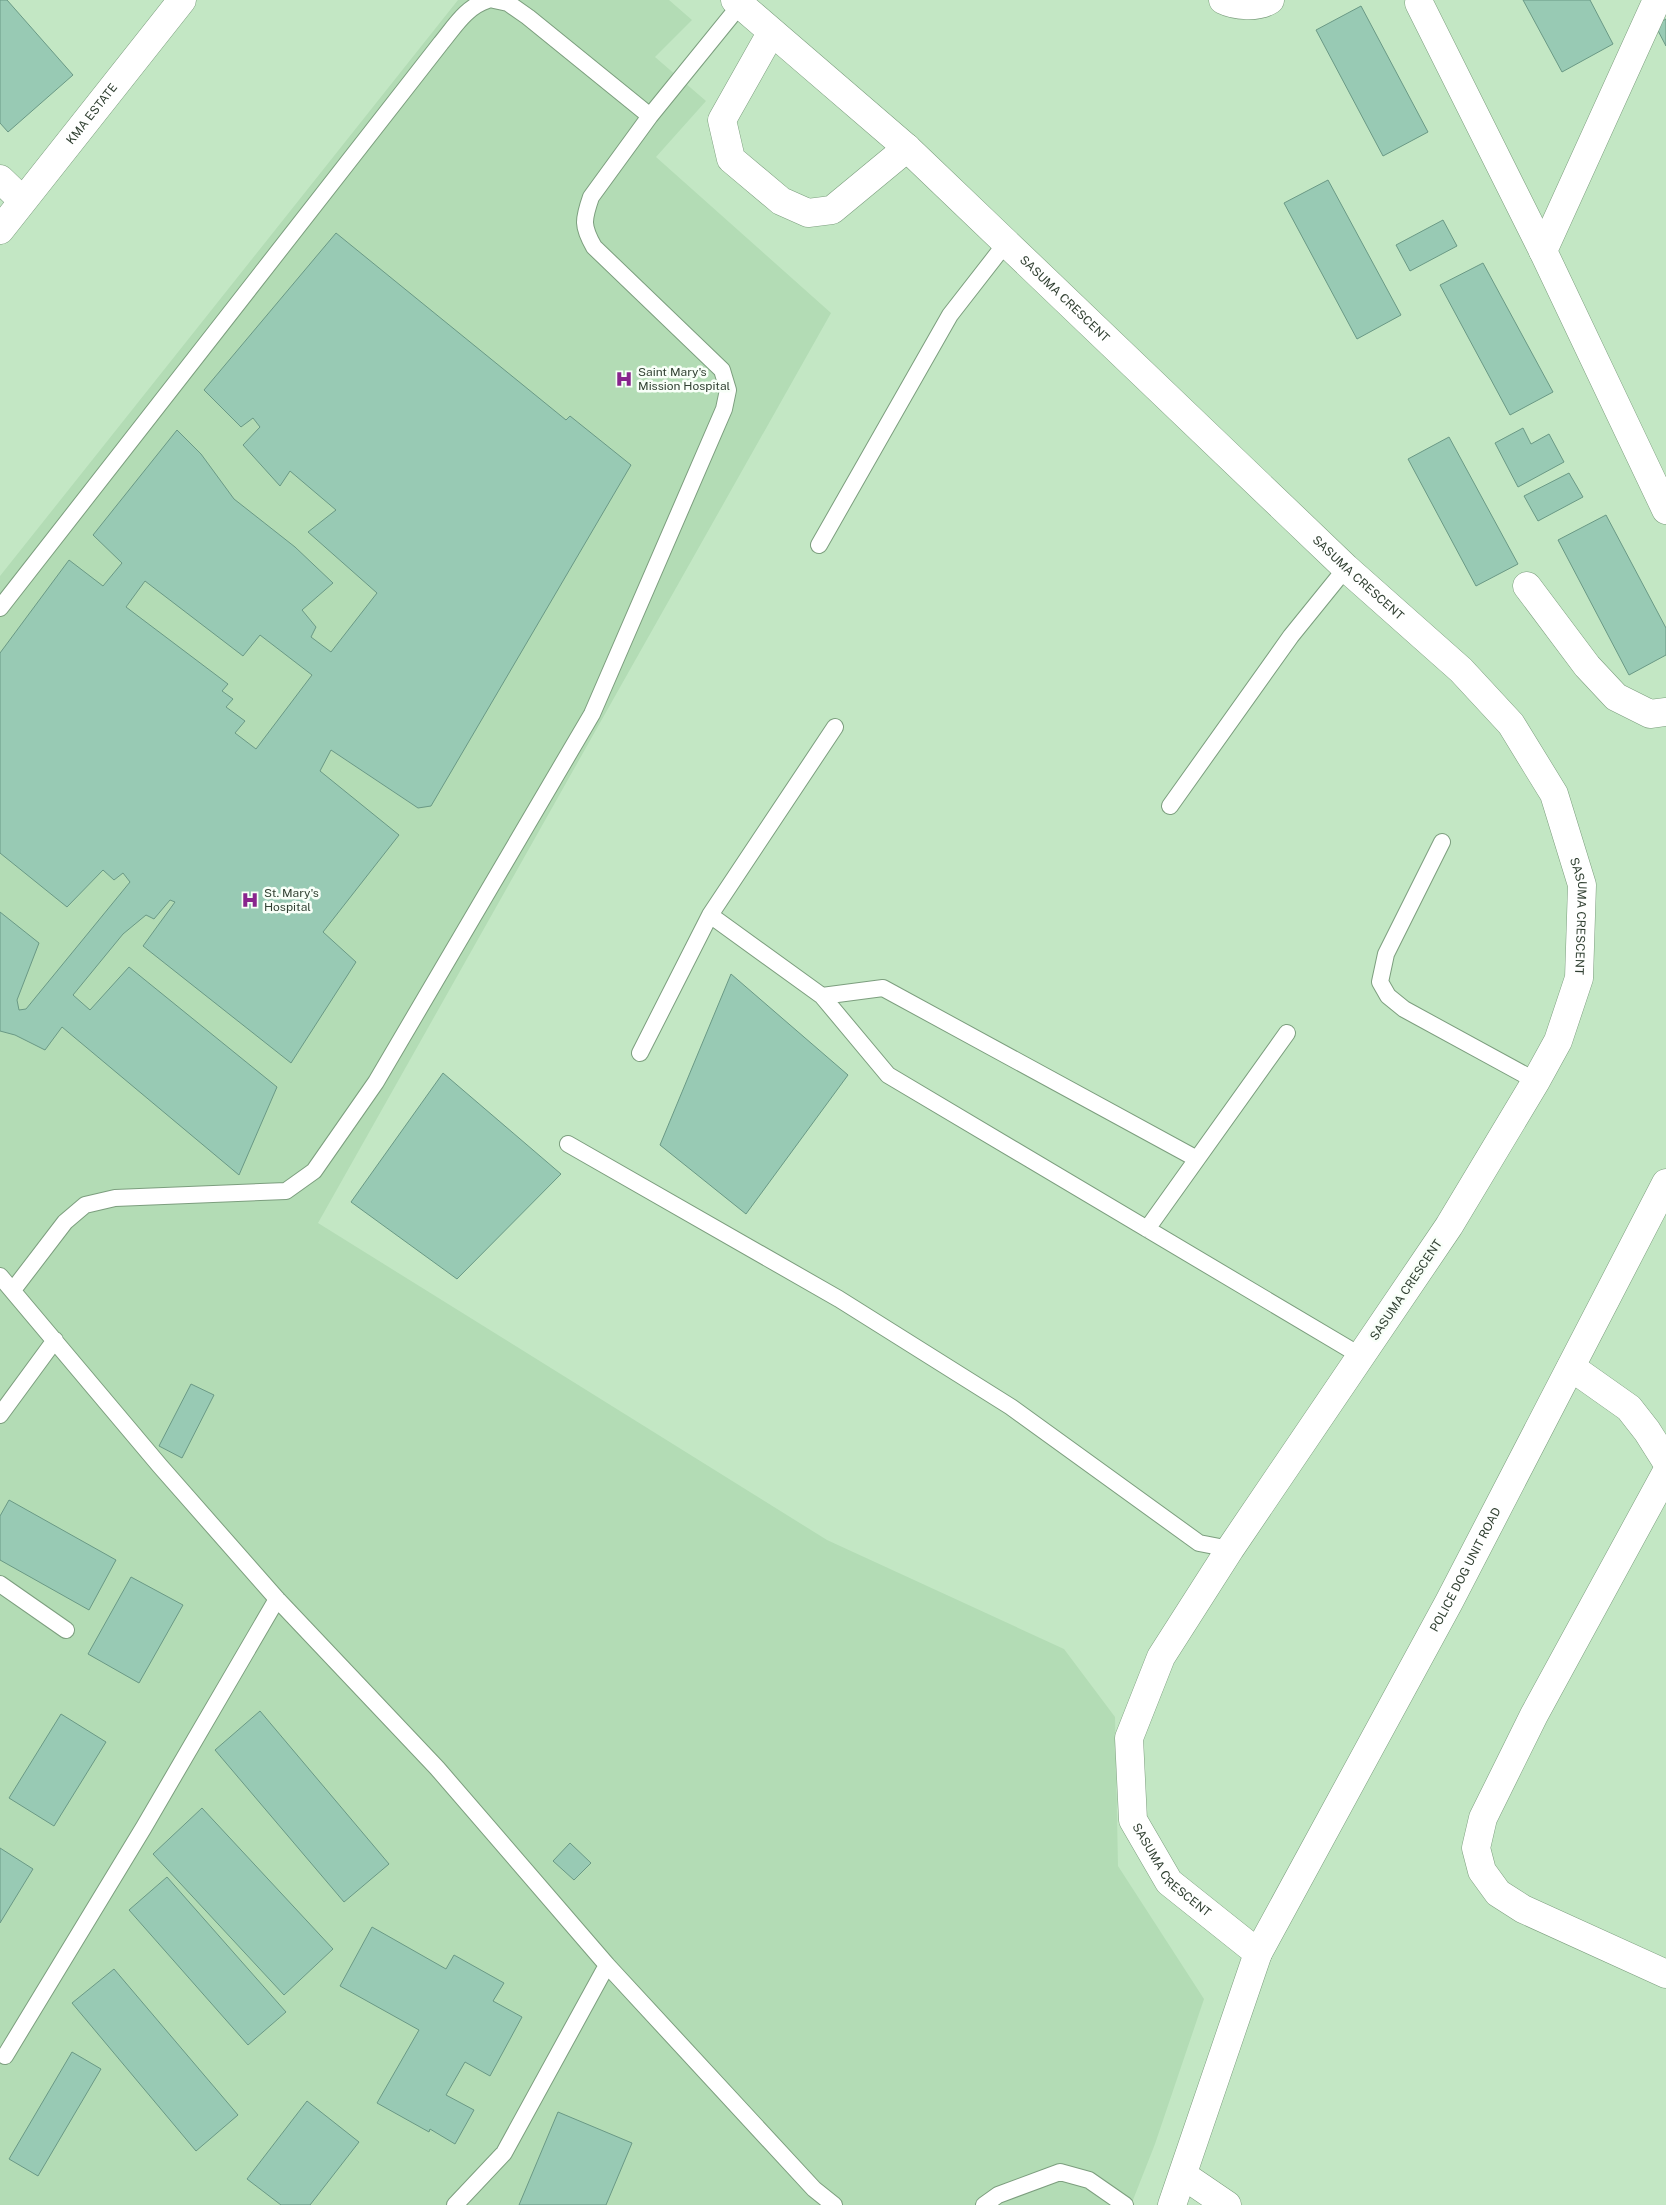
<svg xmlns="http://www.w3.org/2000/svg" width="1666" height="2205" viewBox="0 0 1666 2205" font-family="'Public Sans',sans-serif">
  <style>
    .built { fill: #b3dcb5 }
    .building { fill: #98cab4; stroke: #6a9985; fill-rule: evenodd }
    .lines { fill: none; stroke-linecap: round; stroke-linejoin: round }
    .service-casing { stroke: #7c9e7e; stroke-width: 18 }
    .minor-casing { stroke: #7c9e7e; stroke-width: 29 }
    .service { stroke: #fff; stroke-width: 16 }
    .minor { stroke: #fff; stroke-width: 28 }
    .labels { text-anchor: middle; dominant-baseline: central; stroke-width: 5; stroke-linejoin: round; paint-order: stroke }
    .street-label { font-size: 12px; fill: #314032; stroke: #f8fff8 }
    .poi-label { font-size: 12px; fill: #314032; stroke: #f8fff8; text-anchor: start }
  </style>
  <rect width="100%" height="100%" fill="#c3e7c4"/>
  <!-- built -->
  <path class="built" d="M458,0H669L692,20L655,57L706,101L656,157L831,313L318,1223L827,1540L1064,1649L1115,1717L1118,1866L1204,1999L1155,2144L1131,2205H0V576Z"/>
  <!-- building -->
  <path class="building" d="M0,0H7L73,75L8,132L0,123Z
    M1523,0H1590L1613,44L1562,72Z
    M1361,6L1428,132L1383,156L1316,30Z
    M1666,19V46L1655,25Z
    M1328,180L1401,315L1357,339L1284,203Z
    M1443,220L1457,246L1410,271L1396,245Z
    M336,233L566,420L570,416L631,465L431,806L418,808L331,750L320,771L399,835L323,932L356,962L291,1063L143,946L175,902L170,900L154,919L146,915L123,934L73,995L90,1010L129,967L277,1087L239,1175L62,1027L45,1050L15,1035L0,1031V912L39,943L17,1000L19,1010L26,1009L130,882L123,873L114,880L103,870L67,907L0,853V653L69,560L103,586L122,563L93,535L177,430L201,454L234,499L295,547L333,583L302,610L316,627L311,637L331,652L377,593L308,532L336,510L290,471L280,486L243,445L260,427L253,418L241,427L204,390ZM145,581L243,656L260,635L312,675L256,749L235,733L245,721L226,707L233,699L222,691L228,684L126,607Z
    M1483,263L1553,392L1510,415L1440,285Z
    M1523,428L1531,444L1549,434L1564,462L1518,487L1495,443Z
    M1449,437L1518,564L1476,586L1408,459Z
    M1569,473L1583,497L1538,521L1524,496Z
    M1606,515L1666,628V655L1629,675L1558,540Z
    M731,974L848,1075L746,1214L660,1145Z
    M443,1073L561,1174L457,1279L351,1202Z
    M191,1384L214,1395L182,1458L159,1446Z
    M9,1500L116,1560L89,1610L0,1560V1516Z
    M131,1577L183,1605L139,1683L88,1654Z
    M260,1711L389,1864L344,1902L215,1750Z
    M61,1714L106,1742L54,1826L9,1798Z
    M202,1808L333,1949L284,1995L153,1854Z
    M570,1843L591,1863L574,1880L553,1861Z
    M0,1848L33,1869L0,1923Z
    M167,1877L286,2012L248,2045L129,1910Z
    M372,1927L446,1969L454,1955L504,1983L493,2001L522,2017L490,2076L465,2062L446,2095L474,2110L455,2144L430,2129L429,2132L377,2103L419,2030L340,1986Z
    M114,1969L238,2115L196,2151L72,2003Z
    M72,2052L101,2069L38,2176L9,2159Z
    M307,2101L359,2142L310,2205H281L247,2179Z
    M558,2112L632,2143L606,2205H519Z"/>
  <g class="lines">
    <!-- service casing -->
    <g class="service-casing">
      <path id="service" d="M494,0L508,3L528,17L650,116
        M819,545L950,315L1006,243
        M0,608L441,43C455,26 466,7 488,0
        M1170,806L1291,636L1346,568
        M1442,842L1386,954L1380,982L1388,996L1404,1009L1536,1081
        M710,915L822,996L883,988L1197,1159
        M822,996L888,1075L1361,1356
        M640,1053L710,915L835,727
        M568,1144L839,1299L1011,1407L1199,1543L1230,1549
        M1147,1229L1287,1033
        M0,1276L160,1466L277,1599L437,1768L607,1965L814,2189L834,2205
        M13,1290L65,1222L85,1205L115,1198L286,1191L314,1171L376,1082L592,714L724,409L728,390L722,370L594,247C582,226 583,220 591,197L650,116L740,5
        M0,1415L55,1340
        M0,1584L66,1630
        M5,2056L144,1827L277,1599
        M455,2205L504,2153L607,1965
        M984,2205L998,2195L1060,2172L1089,2180L1125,2205"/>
    </g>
    <!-- minor casing -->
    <g class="minor-casing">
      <g id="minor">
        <path id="s1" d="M735,0L907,148L1346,568L1461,670L1511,724L1554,794L1582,885L1579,978L1558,1041L1536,1081L1449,1226L1230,1549L1161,1657L1129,1738L1133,1820L1169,1882L1258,1953L1172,2205"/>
        <path d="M1223,0C1235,6 1258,8 1270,0"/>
        <path d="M1657,0L1543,251L1666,510"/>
        <path d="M1419,3L1543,251"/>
        <path d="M771,33L722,120L731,159L781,201L808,213L832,210L907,148"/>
        <path d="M0,179L22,200"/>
        <path id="s2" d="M0,230L182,0"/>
        <path d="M1527,586L1587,666L1616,697L1650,714L1666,712"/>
        <path d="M1571,1367L1629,1408L1647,1431L1666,1461"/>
        <path d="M1666,1473L1534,1715L1483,1818L1476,1848L1482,1871L1498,1893L1523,1909L1666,1974"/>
        <path id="s3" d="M1258,1953L1449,1602L1666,1183"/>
        <path d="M1183,2175L1227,2205"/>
      </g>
    </g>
    <!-- service -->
    <use href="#service" class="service"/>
    <!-- minor -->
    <use href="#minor" class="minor"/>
  </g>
  <!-- icons -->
  <defs>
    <g id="hospital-bare" transform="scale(1.35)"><path d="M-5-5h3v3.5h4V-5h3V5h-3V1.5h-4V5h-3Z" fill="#88258d" stroke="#f8fff8" stroke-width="2.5" paint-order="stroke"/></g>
  </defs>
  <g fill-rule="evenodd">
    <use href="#hospital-bare" x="624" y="379"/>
    <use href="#hospital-bare" x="250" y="900"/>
  </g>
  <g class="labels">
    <!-- street labels -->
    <g class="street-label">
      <text stroke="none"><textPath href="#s2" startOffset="148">KMA ESTATE</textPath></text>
      <text stroke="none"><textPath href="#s1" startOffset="445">SASUMA CRESCENT</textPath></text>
      <text stroke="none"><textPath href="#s1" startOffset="850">SASUMA CRESCENT</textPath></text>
      <text stroke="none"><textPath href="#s1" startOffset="1270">SASUMA CRESCENT</textPath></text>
      <text transform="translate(1406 1290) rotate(-56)">SASUMA CRESCENT</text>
      <text stroke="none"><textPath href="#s3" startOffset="436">POLICE DOG UNIT ROAD</textPath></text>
      <text stroke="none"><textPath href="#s1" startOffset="2365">SASUMA CRESCENT</textPath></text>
    </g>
    <!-- poi labels -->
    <g class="poi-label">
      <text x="638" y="372">Saint Mary's<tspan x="638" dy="14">Mission Hospital</tspan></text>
      <text x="264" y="893">St. Mary's<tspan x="264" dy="14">Hospital</tspan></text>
    </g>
  </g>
</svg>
